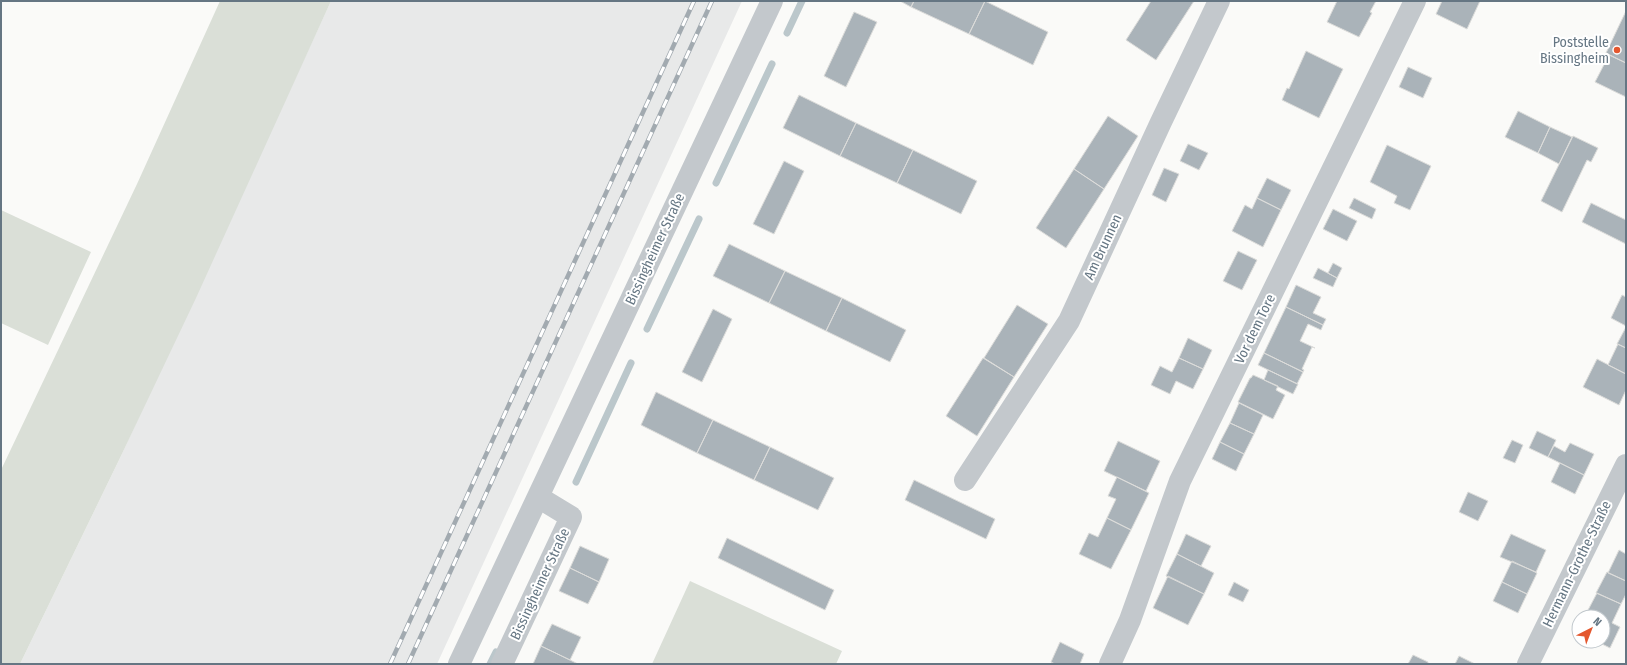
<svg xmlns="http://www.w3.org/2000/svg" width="1627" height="665" viewBox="0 0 1627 665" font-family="'Fira Sans Condensed',sans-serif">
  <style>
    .built { fill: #e8e9e9 }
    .green { fill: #dadfd7 }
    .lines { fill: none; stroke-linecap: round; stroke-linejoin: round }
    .stream { stroke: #bbc7cb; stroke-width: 7 }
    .building { fill: #aab3b9; stroke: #dcdcda }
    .minor { stroke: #c3c8cc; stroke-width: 22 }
    .rail-casing { stroke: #a2aab0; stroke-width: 4.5 }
    .rail { stroke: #fff; stroke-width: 3; stroke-dasharray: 9; stroke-linecap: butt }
    .poi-dot { fill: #e4572e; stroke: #fff; stroke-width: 1.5 }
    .labels { text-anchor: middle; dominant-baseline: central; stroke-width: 4; stroke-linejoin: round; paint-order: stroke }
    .poi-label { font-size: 14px; fill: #657683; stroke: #fff; text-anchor: end }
    .street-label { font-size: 14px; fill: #657683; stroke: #fff }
  </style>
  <rect width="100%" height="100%" fill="#fafaf8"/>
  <!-- built -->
  <path class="built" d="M331,1H742L437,664H20L120,458Z"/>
  <!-- green -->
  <path class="green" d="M220,1H331L196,298L120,458L20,664H1V470L137,184Z
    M1,210L91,252L48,345L1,323Z
    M690,581L842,651L836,664H652Z"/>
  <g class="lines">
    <!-- stream -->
    <path class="stream" d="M787,33L802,1
      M716,183L772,64
      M647,329L699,219
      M576,482L631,363
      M490,664L496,652"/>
  </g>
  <!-- building -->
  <path class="building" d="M900,1H914L911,7Z
    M914,1H985L969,34L911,7Z
    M985,1L1048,32L1033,65L969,34Z
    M1151,1H1194L1156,60L1126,40Z
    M1337,1H1376L1370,12L1372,13L1359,37L1327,22Z
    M1442,1H1480L1467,29L1436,14Z
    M1626,11V63L1606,53Z
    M854,12L877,22L846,87L824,76Z
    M1306,51L1343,69L1319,118L1282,100L1287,88L1289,89Z
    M1609,55L1626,63V97L1595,82Z
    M1408,67L1432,78L1423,98L1399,87Z
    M799,95L856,123L840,156L783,128Z
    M1518,111L1550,127L1538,153L1505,137Z
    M1108,116L1138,136L1104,189L1074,169Z
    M856,123L913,150L897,183L840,156Z
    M1550,127L1572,137L1559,164L1538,153Z
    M1573,136L1598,148L1591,162L1587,160L1562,212L1541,201Z
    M1188,144L1208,153L1199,170L1180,161Z
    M1387,145L1431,166L1410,210L1394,203L1397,196L1370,182Z
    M913,150L977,181L961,214L897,183Z
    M784,161L804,171L774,234L753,224Z
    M1164,168L1179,174L1166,202L1152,195Z
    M1074,169L1104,189L1066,248L1036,228Z
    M1267,178L1291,190L1281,210L1257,198Z
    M1257,198L1281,210L1263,247L1232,231L1245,205L1252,209Z
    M1354,198L1376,209L1372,219L1349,208Z
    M1591,203L1626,220V244L1582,222Z
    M1333,209L1357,221L1347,241L1323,229Z
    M729,244L785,271L769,303L713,276Z
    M1238,251L1257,260L1242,290L1223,281Z
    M1333,263L1342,268L1337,278L1328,273Z
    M1318,268L1337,278L1333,287L1313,278Z
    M785,271L842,298L826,331L769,303Z
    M1296,285L1321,297L1313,313L1326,319L1323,325L1286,307Z
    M1622,295L1626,297V326L1611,318Z
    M842,298L906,330L890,362L826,331Z
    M1017,305L1048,324L1014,377L984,358Z
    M1286,307L1323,325L1321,330L1308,324L1300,341L1315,348L1312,347L1302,369L1304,370L1303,372L1264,353Z
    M713,309L732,319L702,382L682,372Z
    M1626,327V348L1617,344Z
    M1188,338L1212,350L1203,369L1179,358Z
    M1618,344L1626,348V374L1608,365Z
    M1264,353L1303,372L1297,384L1258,365Z
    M983,358L1014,377L977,436L946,416Z
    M1179,358L1203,369L1193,389L1176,381L1170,394L1151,385L1160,366L1172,372Z
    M1597,359L1626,374V390L1619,405L1583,387Z
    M1268,370L1298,384L1293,394L1264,380Z
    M1253,375L1278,386L1276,390L1285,395L1273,419L1238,402L1250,378H1251Z
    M656,392L713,420L697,453L641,425Z
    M1239,403L1263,415L1254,434L1230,423Z
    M713,420L770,447L754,480L697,453Z
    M1230,423L1254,434L1244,454L1220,442Z
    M1537,431L1556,440L1548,457L1529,448Z
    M1512,440L1523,445L1515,463L1503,458Z
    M1118,441L1160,461L1146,491L1104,471Z
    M1220,442L1244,454L1236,471L1212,459Z
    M1570,443L1594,454L1584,475L1548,457L1554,446L1565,452Z
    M770,447L834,478L818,510L754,480Z
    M1560,463L1584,475L1575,494L1551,482Z
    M1117,477L1149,493L1131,530L1107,518L1116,499L1108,496Z
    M914,480L995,519L986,539L905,500Z
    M1468,492L1488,501L1478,521L1459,512Z
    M1107,518L1131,530L1111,569L1079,554L1089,533L1098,537Z
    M1186,534L1211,546L1201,566L1177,554Z
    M1511,534L1546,550L1536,572L1500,557Z
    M727,538L834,590L825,610L718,558Z
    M580,546L609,559L599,582L570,568Z
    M1619,550L1626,554V581L1608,573Z
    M1177,554L1214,573L1204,594L1166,576Z
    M1512,561L1537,573L1527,594L1502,582Z
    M570,568L599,582L588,604L559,591Z
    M1607,572L1626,581V594L1621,604L1596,593Z
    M1168,576L1204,594L1188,625L1153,608Z
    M1234,582L1249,590L1243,602L1228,595Z
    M1502,582L1527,594L1518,613L1493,601Z
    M1597,593L1621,604L1612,623L1620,627L1610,648L1596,641H1603V617H1589L1590,614L1587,612Z
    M552,624L581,637L570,660L541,646Z
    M1060,642L1084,654L1080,664H1055L1051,662Z
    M541,646L570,660L578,664H533Z
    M1413,655L1428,662V664H1408Z
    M1459,656L1475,664H1455Z"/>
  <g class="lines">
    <!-- minor -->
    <path class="minor" d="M965,480L1069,321L1161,122L1219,1
      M459,664L772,1
      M502,664L571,517L538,497
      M1110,664L1130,620L1180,481L1415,1
      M1528,664L1626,465"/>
    <!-- rail casing -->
    <g class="rail-casing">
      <path id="rail" d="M390,664L694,1
        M408,664L712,1"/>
    </g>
    <!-- rail -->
    <use href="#rail" class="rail"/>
  </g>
  <!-- markers -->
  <circle class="poi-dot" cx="1617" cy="50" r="4"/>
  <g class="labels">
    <!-- poi labels -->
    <g class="poi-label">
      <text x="1609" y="42">Poststelle<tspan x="1609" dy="16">Bissingheim</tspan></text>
    </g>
    <!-- street labels -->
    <g class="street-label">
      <text transform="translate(1103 247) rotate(-65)">Am Brunnen</text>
      <text transform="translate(655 249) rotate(-65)">Bissingheimer Straße</text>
      <text transform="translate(1255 329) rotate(-64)">Vor dem Tore</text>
      <text transform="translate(1577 564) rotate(-64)">Hermann-Grothe-Straße</text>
      <text transform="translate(540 584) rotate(-65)">Bissingheimer Straße</text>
    </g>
  </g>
  <!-- border -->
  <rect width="1627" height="665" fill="none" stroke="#657683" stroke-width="4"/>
  <!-- north arrow -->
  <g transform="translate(1591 629) rotate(42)"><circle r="19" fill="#ffffff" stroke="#c1c8cd"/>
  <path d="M0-3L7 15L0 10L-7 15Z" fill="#e4572e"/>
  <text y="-6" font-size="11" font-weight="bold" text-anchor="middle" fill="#657683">N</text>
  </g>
</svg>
